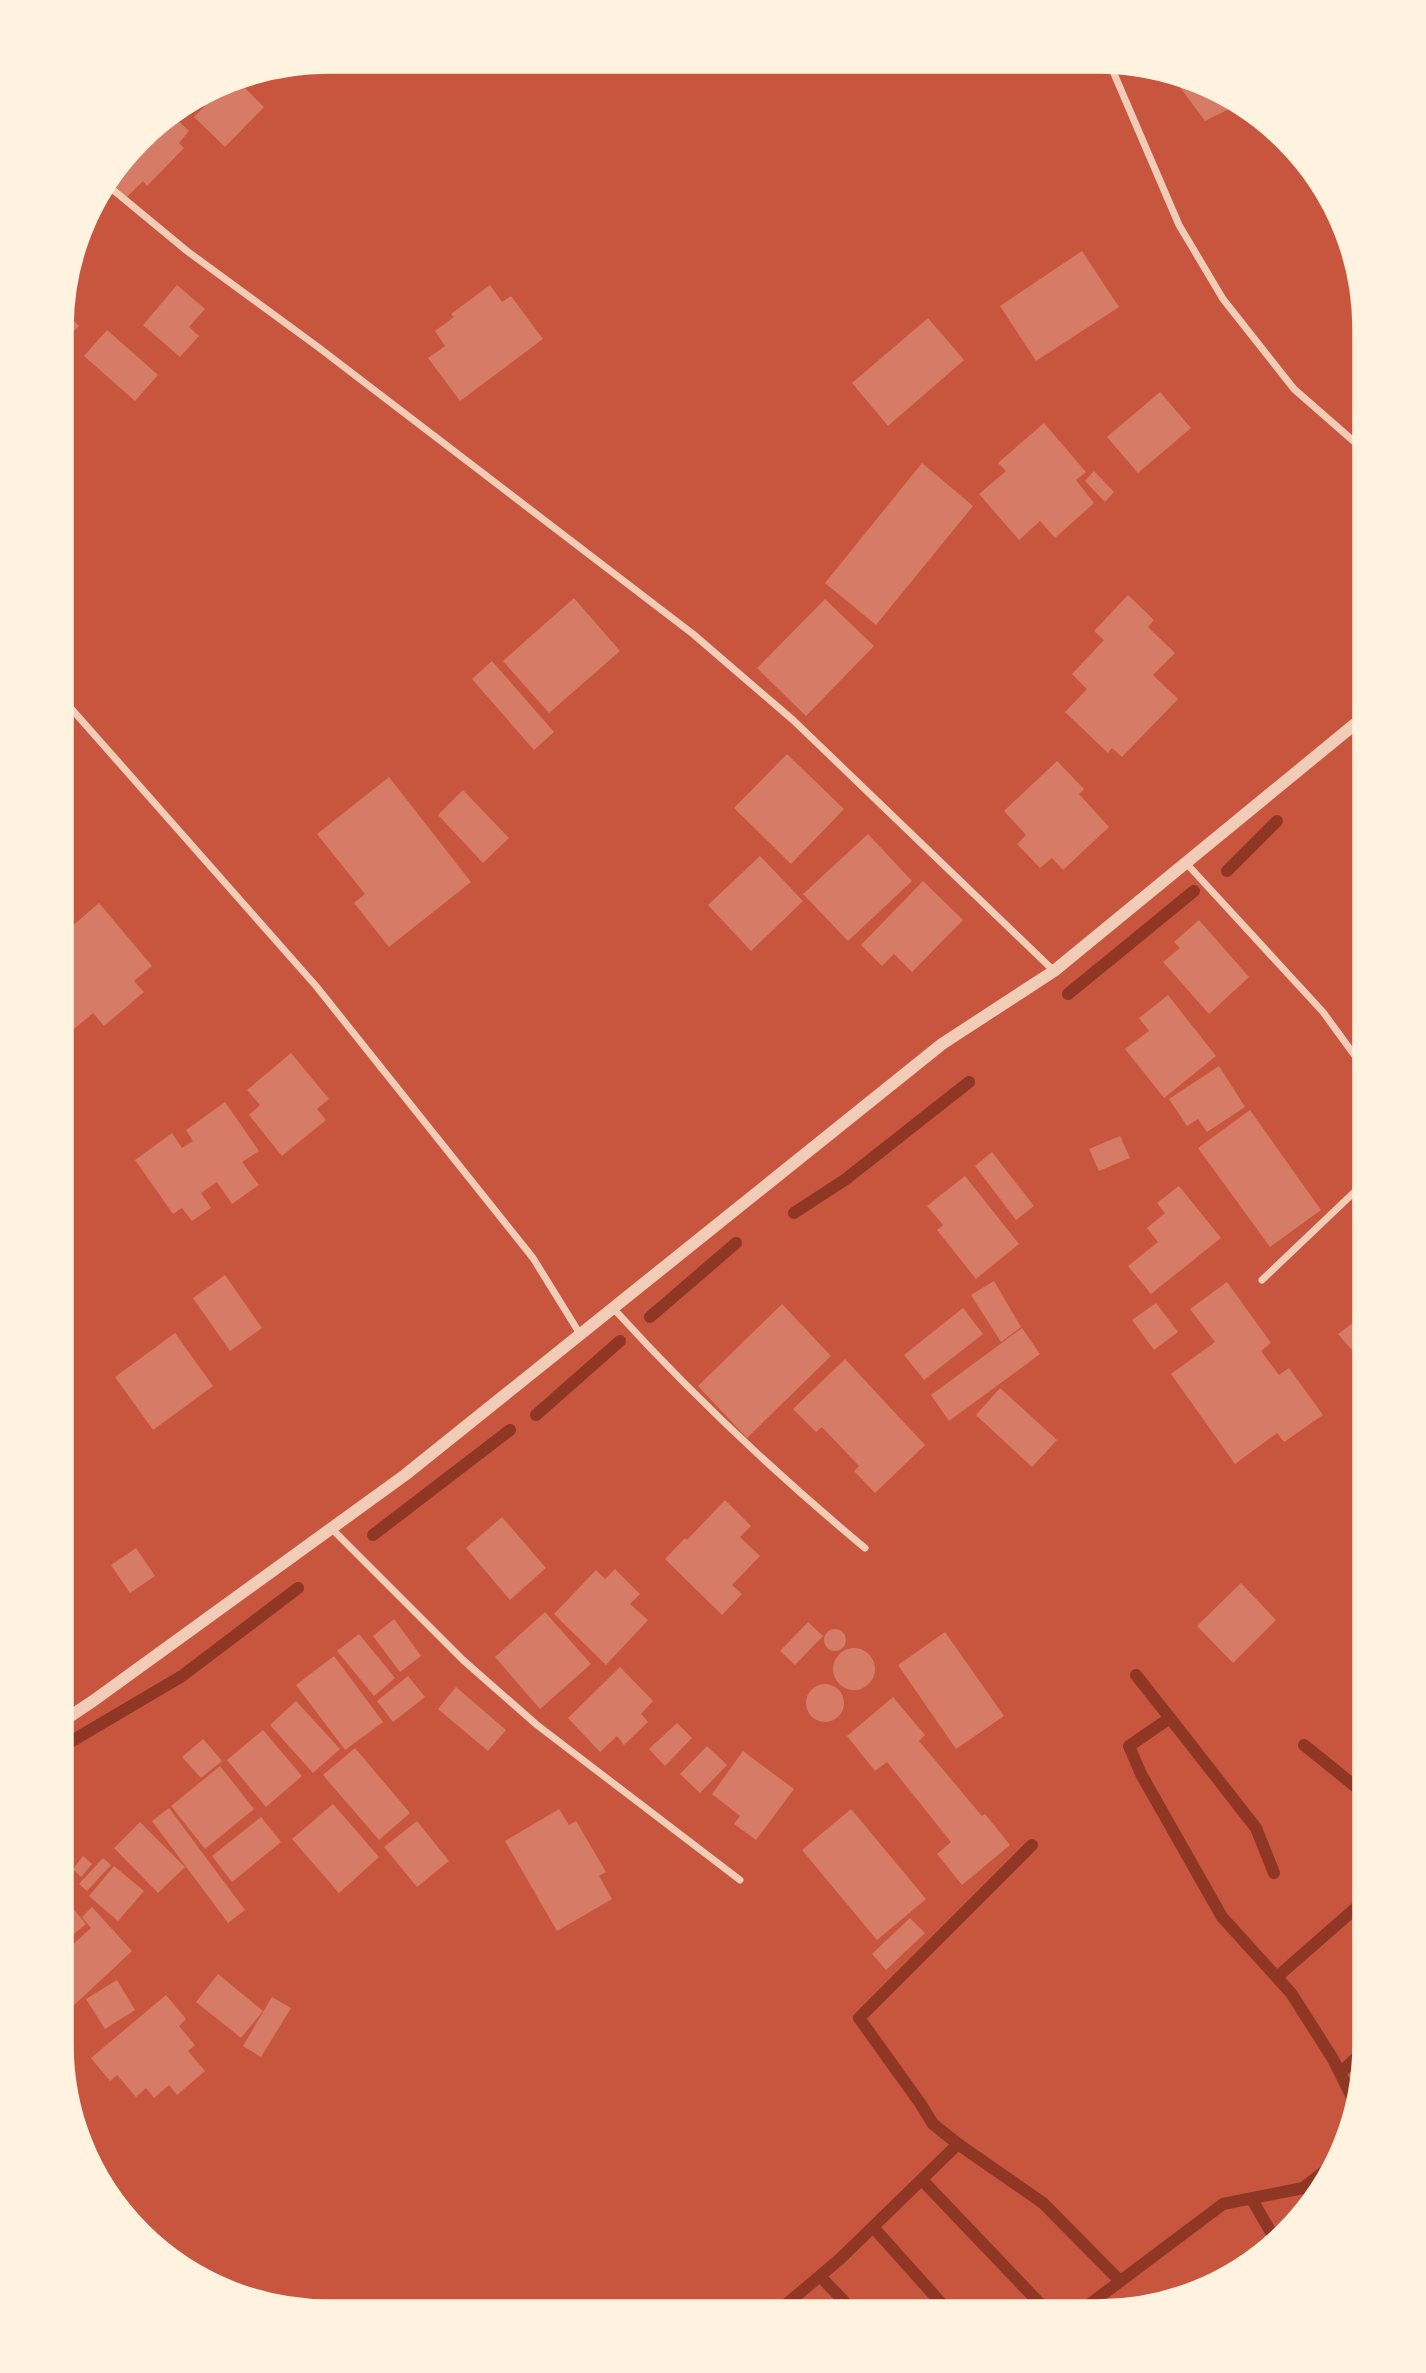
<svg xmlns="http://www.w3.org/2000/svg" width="1426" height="2373" viewBox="0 0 1426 2373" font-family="Mulish,sans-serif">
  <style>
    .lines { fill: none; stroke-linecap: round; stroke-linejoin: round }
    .stream { stroke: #8f3625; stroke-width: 12 }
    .building { fill: #d67c66 }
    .minor { stroke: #f1ccb7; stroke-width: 7 }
    .tertiary { stroke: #f1ccb7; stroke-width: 12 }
    .rim { fill: none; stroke: #fff3e0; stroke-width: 3.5 }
  </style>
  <rect width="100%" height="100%" fill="#c8553d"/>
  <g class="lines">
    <!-- stream -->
    <path class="stream" d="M1227,871L1277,821
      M1068,994L1194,891
      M794,1213L846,1179L969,1082
      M650,1317L736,1243
      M536,1415L620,1341
      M373,1535L510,1430
      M1136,1675L1170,1718L1129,1746L1141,1774L1222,1917L1291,1993L1333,2059L1356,2105
      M1170,1718L1256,1828L1274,1873
      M1304,1745L1366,1795
      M60,1748L182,1676L298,1588
      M1032,1845L859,2018L920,2103L933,2124L958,2144L1043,2203L1120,2281
      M1277,1977L1366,1899
      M1340,2073L1366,2049
      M922,2180L1049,2313
      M1251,2198L1272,2234L1279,2240
      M873,2227L950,2313
      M820,2276L855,2313
      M776,2313L840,2259L958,2144
      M1078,2313L1223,2204L1303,2188L1339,2160"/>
  </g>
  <!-- building -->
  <path class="building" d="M1168,71L1201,80L1241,103L1205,121Z
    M235,78L264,107L225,147L194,117L232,79Z
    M171,114L189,131L179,143L184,148L147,186L143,181L127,197L109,181L151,126Z
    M1082,251L1119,307L1036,361L1000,306Z
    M177,285L205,309L189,327L199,336L180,357L143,325Z
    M490,285L502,302L511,296L543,339L460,401L428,358L445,346L435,331L454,317L451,314Z
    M63,290L73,300L64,310L79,326L62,343Z
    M928,318L964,360L888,426L852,383Z
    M107,330L158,375L135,401L84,356Z
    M1160,392L1191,428L1138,473L1107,437Z
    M1044,423L1086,472L1076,480L1094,503L1055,538L1040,521L1019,540L979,494L1006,471L998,463Z
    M922,463L973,506L876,625L825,583Z
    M1094,471L1114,492L1105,502L1085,481Z
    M1128,595L1154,620L1148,627L1175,653L1153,675L1178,699L1122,757L1112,748L1108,753L1065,712L1087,689L1072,674L1104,640L1094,631Z
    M574,598L620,651L549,713L503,661Z
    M825,599L874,646L806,716L757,668Z
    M492,661L554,732L534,750L472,679Z
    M787,754L844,809L791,864L734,808Z
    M1057,761L1084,789L1079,794L1109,827L1063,870L1052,858L1040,868L1017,844L1026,835L1004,811Z
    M389,777L471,882L389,947L354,903L365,894L317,834Z
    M463,790L509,838L483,863L438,815Z
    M868,834L912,881L848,941L803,894Z
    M760,856L803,901L751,951L708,905Z
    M923,881L963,920L912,972L894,954L882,966L861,945Z
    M99,903L152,966L134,981L144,992L104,1026L93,1013L61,1040V942L67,937L63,934Z
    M1199,920L1249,977L1209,1014L1163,962L1180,948L1174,942Z
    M1168,995L1216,1056L1164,1098L1125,1049L1149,1031L1139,1018Z
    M291,1053L329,1099L317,1109L326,1120L282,1156L249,1115L260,1105L247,1090Z
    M1219,1066L1245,1107L1207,1132L1198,1119L1187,1126L1169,1099Z
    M225,1102L259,1151L242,1162L259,1185L232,1204L217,1182L201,1193L211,1208L192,1221L182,1208L173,1214L135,1160L172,1133L182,1148L193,1141L186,1130Z
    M1250,1110L1321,1210L1270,1247L1198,1148Z
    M1120,1136L1130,1158L1099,1171L1089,1149Z
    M992,1152L1034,1206L1016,1220L975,1166Z
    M965,1176L1019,1244L976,1279L937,1230L943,1225L927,1206Z
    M1179,1186L1221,1238L1151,1294L1128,1266L1158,1242L1147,1228L1165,1213L1157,1203Z
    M225,1275L262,1328L230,1351L193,1298Z
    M994,1281L1021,1327L1001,1342L971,1295Z
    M1227,1282L1271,1343L1261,1351L1279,1375L1289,1368L1323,1415L1284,1442L1277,1433L1235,1464L1171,1374L1215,1342L1190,1309Z
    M1156,1303L1178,1332L1154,1350L1132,1320Z
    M782,1304L831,1356L747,1438L698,1386Z
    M963,1308L983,1334L924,1380L904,1355Z
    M1366,1313V1366L1338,1334Z
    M1022,1328L1040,1354L949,1421L931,1395Z
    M175,1333L213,1386L153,1430L115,1377Z
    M845,1359L925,1445L875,1493L854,1471L859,1466L822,1427L816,1432L793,1409Z
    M1000,1388L1057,1440L1032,1467L976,1415Z
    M725,1500L751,1526L740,1537L760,1556L732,1585L742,1594L722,1615L665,1559L685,1538L687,1540Z
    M502,1517L546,1568L510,1600L466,1548Z
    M136,1548L155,1576L130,1593L111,1565Z
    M615,1569L640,1594L630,1604L648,1620L606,1665L554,1614L596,1570L605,1579Z
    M1241,1583L1276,1620L1233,1663L1197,1626Z
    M545,1612L591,1664L540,1709L495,1657Z
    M394,1619L421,1656L400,1672L373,1636Z
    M808,1622L823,1636L795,1665L780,1651Z
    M824 1640a11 11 0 1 1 22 0a11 11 0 1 1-22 0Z
    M945,1632L1004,1716L956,1749L898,1665Z
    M359,1634L395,1678L374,1696L337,1651Z
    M833 1669a21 21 0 1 1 42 0a21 21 0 1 1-42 0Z
    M334,1656L383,1722L345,1750L296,1685Z
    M620,1667L653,1701L641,1714L648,1722L624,1745L617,1736L600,1752L568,1718Z
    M408,1676L425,1697L393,1722L377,1701Z
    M806 1703a19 19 0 1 1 38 0a19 19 0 1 1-38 0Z
    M456,1687L506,1730L488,1751L438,1709Z
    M893,1697L925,1735L919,1741L982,1816L985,1814L1010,1845L962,1885L937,1854L951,1842L887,1762L875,1771L847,1736Z
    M296,1701L340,1749L313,1773L270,1725Z
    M677,1723L692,1738L665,1766L649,1749Z
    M263,1730L302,1776L266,1807L227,1760Z
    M203,1739L222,1761L201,1778L182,1757Z
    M707,1746L727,1765L700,1793L680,1774Z
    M355,1748L410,1813L379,1840L323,1775Z
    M743,1751L794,1789L756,1840L734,1824L740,1816L712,1794Z
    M220,1766L254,1809L205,1849L171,1806Z
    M333,1804L379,1857L339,1893L292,1839Z
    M169,1808L245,1910L228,1923L152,1821Z
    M559,1809L569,1825L576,1821L606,1872L599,1876L612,1899L557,1931L505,1841Z
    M851,1809L926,1899L877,1940L802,1850Z
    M261,1817L281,1842L232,1882L212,1856Z
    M417,1821L449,1861L417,1887L384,1847Z
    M140,1822L185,1867L158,1893L114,1848Z
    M83,1856L92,1864L81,1877L73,1869Z
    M103,1858L111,1865L87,1891L79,1884Z
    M114,1866L144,1891L118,1921L89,1896Z
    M60,1893L86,1924L60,1946Z
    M92,1907L132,1951L71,2008L60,1996V1956L91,1928L82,1917Z
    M910,1918L925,1933L886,1970L872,1954Z
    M218,1974L263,2011L241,2038L196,2002Z
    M117,1980L135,2010L105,2029L86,1999Z
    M166,1995L186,2019L179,2026L195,2045L188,2051L205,2071L177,2095L169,2085L154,2098L146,2088L136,2097L117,2075L110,2081L91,2058Z
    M272,1997L291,2008L261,2057L243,2046Z"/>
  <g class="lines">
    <!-- minor -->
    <path class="minor" d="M1109,62L1179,225L1223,299L1294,389L1366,452
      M106,184L187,251L318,347L693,634L793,720L1054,971
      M61,697L316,986L533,1258L580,1334
      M1186,863L1323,1012L1366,1071
      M1262,1280L1366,1181
      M613,1308C691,1394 776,1474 865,1548
      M331,1528L463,1660L537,1725L740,1880"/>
    <!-- tertiary -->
    <path class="tertiary" d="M60,1723L93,1701L405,1475L942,1044L1054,971L1366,715"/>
  </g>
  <!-- crop -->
  <path d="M0 0H1426V2373H0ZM328 72H1098A256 256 0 0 1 1354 328V2045A256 256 0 0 1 1098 2301H328A256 256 0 0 1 72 2045V328A256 256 0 0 1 328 72Z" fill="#fff3e0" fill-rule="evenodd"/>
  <path class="rim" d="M328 72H1098A256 256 0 0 1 1354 328V2045A256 256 0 0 1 1098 2301H328A256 256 0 0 1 72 2045V328A256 256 0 0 1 328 72Z"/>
</svg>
